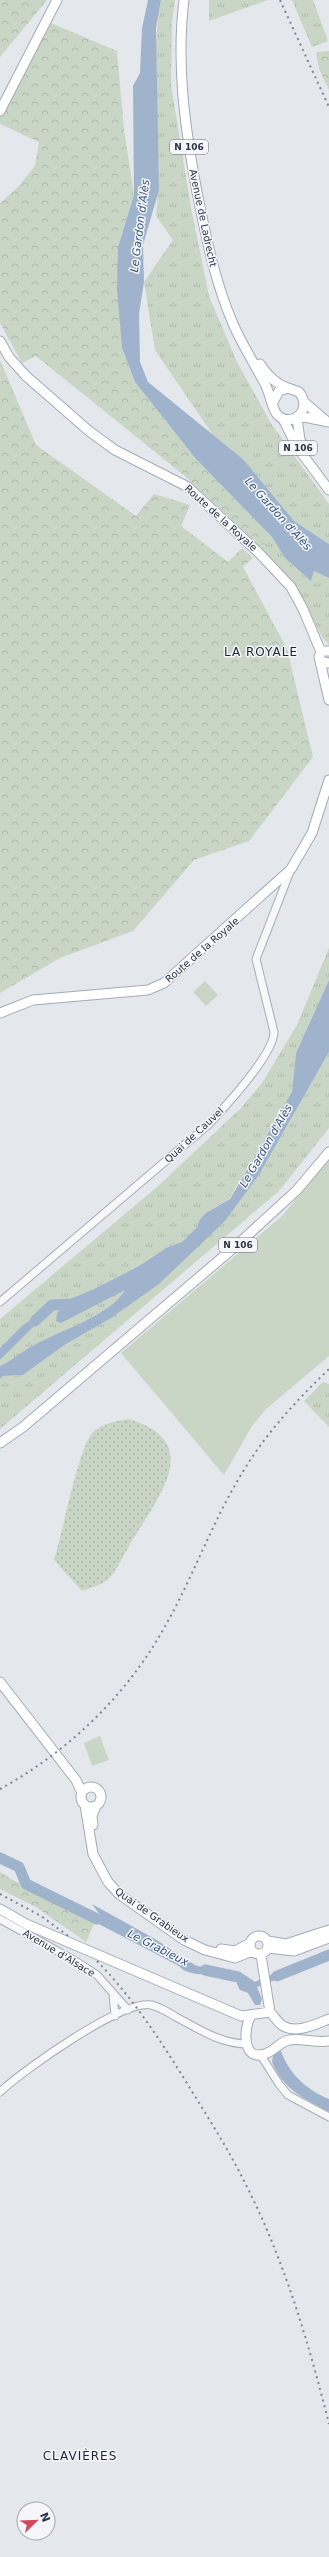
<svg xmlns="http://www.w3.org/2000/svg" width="329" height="2557" viewBox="0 0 329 2557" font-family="'DejaVu Sans',sans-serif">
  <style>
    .grass { fill: url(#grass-tufts) }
    .forest { fill: url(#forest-crowns) }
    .park { fill: url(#park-dots) }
    .pitch { fill: #c9d6c5 }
    .water { fill: #9fb4cc }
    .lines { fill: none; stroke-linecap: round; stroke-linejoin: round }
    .river { stroke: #9fb4cc; stroke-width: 11 }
    .minor-casing { stroke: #a9aeb7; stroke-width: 9 }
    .major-casing { stroke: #a3abb8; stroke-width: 11 }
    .minor { stroke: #f7f8fa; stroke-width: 7 }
    .major { stroke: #fff; stroke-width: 9 }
    .rail { stroke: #7d8696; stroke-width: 2; stroke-dasharray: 2 4; stroke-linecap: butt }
    .labels { text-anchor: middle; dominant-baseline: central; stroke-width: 3; stroke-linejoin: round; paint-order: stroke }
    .shield { fill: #f4f6f9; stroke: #676e7b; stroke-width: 1 }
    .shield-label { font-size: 9px; font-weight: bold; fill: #2b3445 }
    .street-label { font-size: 10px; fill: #2b3445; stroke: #f4f6f9 }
    .water-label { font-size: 11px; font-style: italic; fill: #34527a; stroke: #f4f6f9 }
    .quarter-label { font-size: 12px; letter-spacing: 1px; fill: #1d2536; stroke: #f4f6f9 }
  </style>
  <defs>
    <pattern id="grass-tufts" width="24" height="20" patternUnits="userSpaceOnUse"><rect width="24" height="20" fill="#c9d6c5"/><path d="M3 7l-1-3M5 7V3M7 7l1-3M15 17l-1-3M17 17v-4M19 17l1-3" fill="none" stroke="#adb8ab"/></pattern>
    <pattern id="forest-crowns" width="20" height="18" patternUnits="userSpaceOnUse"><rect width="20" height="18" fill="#c9d6c5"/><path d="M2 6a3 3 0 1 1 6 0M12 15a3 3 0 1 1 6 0" fill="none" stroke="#adb8ab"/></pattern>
    <pattern id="park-dots" width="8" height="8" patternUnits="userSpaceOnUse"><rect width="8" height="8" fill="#c9d6c5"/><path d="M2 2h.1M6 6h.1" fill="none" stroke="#adb8ab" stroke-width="1.8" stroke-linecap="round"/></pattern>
  </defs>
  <rect width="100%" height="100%" fill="#e4e7ec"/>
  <!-- grass -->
  <path class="grass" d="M161,0H175L172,22L171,85L191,208L209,296L237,362L272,425L329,504V544L294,521L244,460L213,435L155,350L144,282L173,240L156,216C164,145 148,71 161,0Z
    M209,0H268L209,21Z
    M292,0H313L328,41L312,47Z
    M272,537L285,558L311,581L314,571L329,578V645L322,637L299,593L260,547Z
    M329,948V980L296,1053L292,1092L229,1199L206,1213L200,1219L197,1227L182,1242L166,1248L139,1266L94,1289L58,1304L103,1300L125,1290C111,1315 60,1331 34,1345C22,1351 13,1360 0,1366V1360L44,1311L23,1326L0,1348V1319L157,1187L241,1108L262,1083L297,1025Z
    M329,1052V1128L280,1190L0,1429V1379L3,1376L23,1375L36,1366L193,1250L225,1221L259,1175Z
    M323,1382L329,1384V1427L304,1401Z"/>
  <!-- forest -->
  <path class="forest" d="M0,0H47L0,57Z
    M46,21L117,51L124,129L134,195L118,247L122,348L135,382L196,459L272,537L260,547L186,477L36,356L22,363L0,323V203L18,187L35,166L39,142L0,124V111Z
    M329,51V90L319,69L316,52Z
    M0,360L36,445L136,516L154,494L190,505L181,526L228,562L242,548L253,558L243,567L287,649L313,757L249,841L194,860L133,931L60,958L0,993Z
    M0,1872L16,1882L26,1884L63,1907L95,1922L86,1942L36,1907L0,1889Z"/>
  <!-- park -->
  <path class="park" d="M129,1419C203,1441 161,1494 135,1536C128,1546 116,1574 107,1580C101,1585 90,1588 82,1591L54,1560C63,1533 78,1446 94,1431C104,1423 117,1421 129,1419Z"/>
  <!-- pitch -->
  <path class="pitch" d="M205,981L218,995L206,1006L193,992Z
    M329,1160V1356L266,1409L252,1426L224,1475L121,1353L282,1216Z
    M100,1736L109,1760L92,1766L84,1743Z"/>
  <!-- water -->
  <path class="water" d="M148,0H161L156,28L159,190L143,245L144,282L139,314L140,362L148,382L244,460L294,521L329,544V578L314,571L311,581L285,558L272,537L196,459L135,382L122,348L117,289L118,247L134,195L133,86L140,73L142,28Z
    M329,980V1052L259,1175L225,1221L159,1284L111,1318L66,1344L23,1375L3,1376L0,1379V1366C13,1360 22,1351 34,1345C59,1331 111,1315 125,1290L61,1323L56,1321L57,1313L62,1307L58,1304L94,1289L139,1266L166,1248L182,1242L197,1227L200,1219L206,1213L230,1199L292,1092L296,1053Z
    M45,1310L36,1324L0,1360V1348L23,1325Z
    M92,1904L155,1939L195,1965L220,1973C207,1975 187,1976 179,1966L95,1922L85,1913L100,1915Z
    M291,1970V1974L257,1987L262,1999L260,2005H255L248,1993L240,1990L237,1984L239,1978L250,1984L275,1973Z
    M281,2051C289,2074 307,2090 329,2099V2112C304,2099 283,2089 272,2062L273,2055Z"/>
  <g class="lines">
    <!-- river -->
    <path class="river" d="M35,1321L52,1305L73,1304
      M0,1858L19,1867L26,1884L97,1919
      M205,1970L238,1977L250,1985
      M277,1976L329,1955"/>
    <!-- minor casing -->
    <g class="minor-casing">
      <path id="minor" d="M0,1302L208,1125C224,1108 274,1054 274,1032L256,959L291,869
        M0,1919L77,1962L97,1975L128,2010
        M113,1994L115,2016
        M260,2054L279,2084L288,2095L329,2117
        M0,2092C22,2071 123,1999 151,2005C160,2007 168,2012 176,2017C199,2029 219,2043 246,2044"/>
    </g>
    <!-- major casing -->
    <g class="major-casing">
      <path id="major" d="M184,0C176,65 185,128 197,192C206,237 215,283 234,326C243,346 255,365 265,384C273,398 271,424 293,419C305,414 307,402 299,392L288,388L279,391L272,404
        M0,111L57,0
        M0,341L9,357L26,376L89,431L115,450L188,487L258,552L291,587L303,609L321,652
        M260,364C267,375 275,384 288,388
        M304,402L325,420
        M299,416L329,422
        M297,418L300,440L304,447
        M283,419L297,447L329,490
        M329,651H322L319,657L329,700
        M320,661L329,663
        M0,1013L33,1000L148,990L164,983L291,869L312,833L329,780
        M0,1443L23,1427L237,1245L297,1190L329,1152
        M0,1682L76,1780L82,1793
        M81 1797a10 10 0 1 1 20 0a10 10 0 1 1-20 0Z
        M85,1805L93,1854L108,1882L119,1894L184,1940L205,1950L235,1958L252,1951
        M93,1825L92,1816L96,1806
        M0,1909L26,1924L241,2016L270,2012C274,2016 278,2023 283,2026C297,2034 316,2024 329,2019
        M250 1945a9 9 0 1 1 18 0a9 9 0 1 1-18 0Z
        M268,1941L286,1944L329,1930
        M268,1948L294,1951L329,1938
        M221,1949L235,1951L250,1943
        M261,1955L270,2012
        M251,2015C243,2029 242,2064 267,2053C275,2050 280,2042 289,2040C301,2038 316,2043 329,2041"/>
    </g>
    <!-- minor -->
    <use href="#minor" class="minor"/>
    <!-- major -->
    <use href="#major" class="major"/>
    <!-- rail -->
    <path class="rail" d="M280,0L329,107
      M0,1789C71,1750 130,1692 168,1621C195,1572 214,1518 244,1470C267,1432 297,1400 329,1369
      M0,1894L41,1916L71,1938
      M97,1961C133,1998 161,2041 188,2085C207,2116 227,2147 243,2179C283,2256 308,2340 329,2424"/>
  </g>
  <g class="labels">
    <!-- shield labels -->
    <g class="shield">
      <rect x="170" y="140" width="38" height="14" rx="3"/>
      <rect x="279" y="441" width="38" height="14" rx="3"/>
      <rect x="219" y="1238" width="38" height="14" rx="3"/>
    </g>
    <g class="shield-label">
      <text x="189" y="147">N 106</text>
      <text x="298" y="448">N 106</text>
      <text x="238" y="1245">N 106</text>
    </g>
    <!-- street labels -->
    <g class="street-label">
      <text transform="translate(203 218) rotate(78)">Avenue de Ladrecht</text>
      <text transform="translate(221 518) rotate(42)">Route de la Royale</text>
      <text transform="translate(202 950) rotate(-41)">Route de la Royale</text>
      <text transform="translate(194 1135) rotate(-43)">Quai de Cauvel</text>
      <text transform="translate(152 1915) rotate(35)">Quai de Grabieux</text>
      <text transform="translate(59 1953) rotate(31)">Avenue d'Alsace</text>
    </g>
    <!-- water labels -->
    <g class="water-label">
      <text transform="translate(140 226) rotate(-83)">Le Gardon d'Alès</text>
      <text transform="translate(278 514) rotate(48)">Le Gardon d'Alès</text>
      <text transform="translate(266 1146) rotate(-60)">Le Gardon d'Alès</text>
      <text transform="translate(158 1948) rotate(27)">Le Grabieux</text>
    </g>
    <!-- quarter labels -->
    <g class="quarter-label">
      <text x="261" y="652">LA ROYALE</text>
      <text x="80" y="2456">CLAVIÈRES</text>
    </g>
  </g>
  <!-- north arrow -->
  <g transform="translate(36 2521) rotate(67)"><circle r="19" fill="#f4f6f9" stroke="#a4a8b1"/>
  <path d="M0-3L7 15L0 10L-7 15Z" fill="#d1495b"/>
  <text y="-6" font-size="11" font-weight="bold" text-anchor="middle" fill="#2b3445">N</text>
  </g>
</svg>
